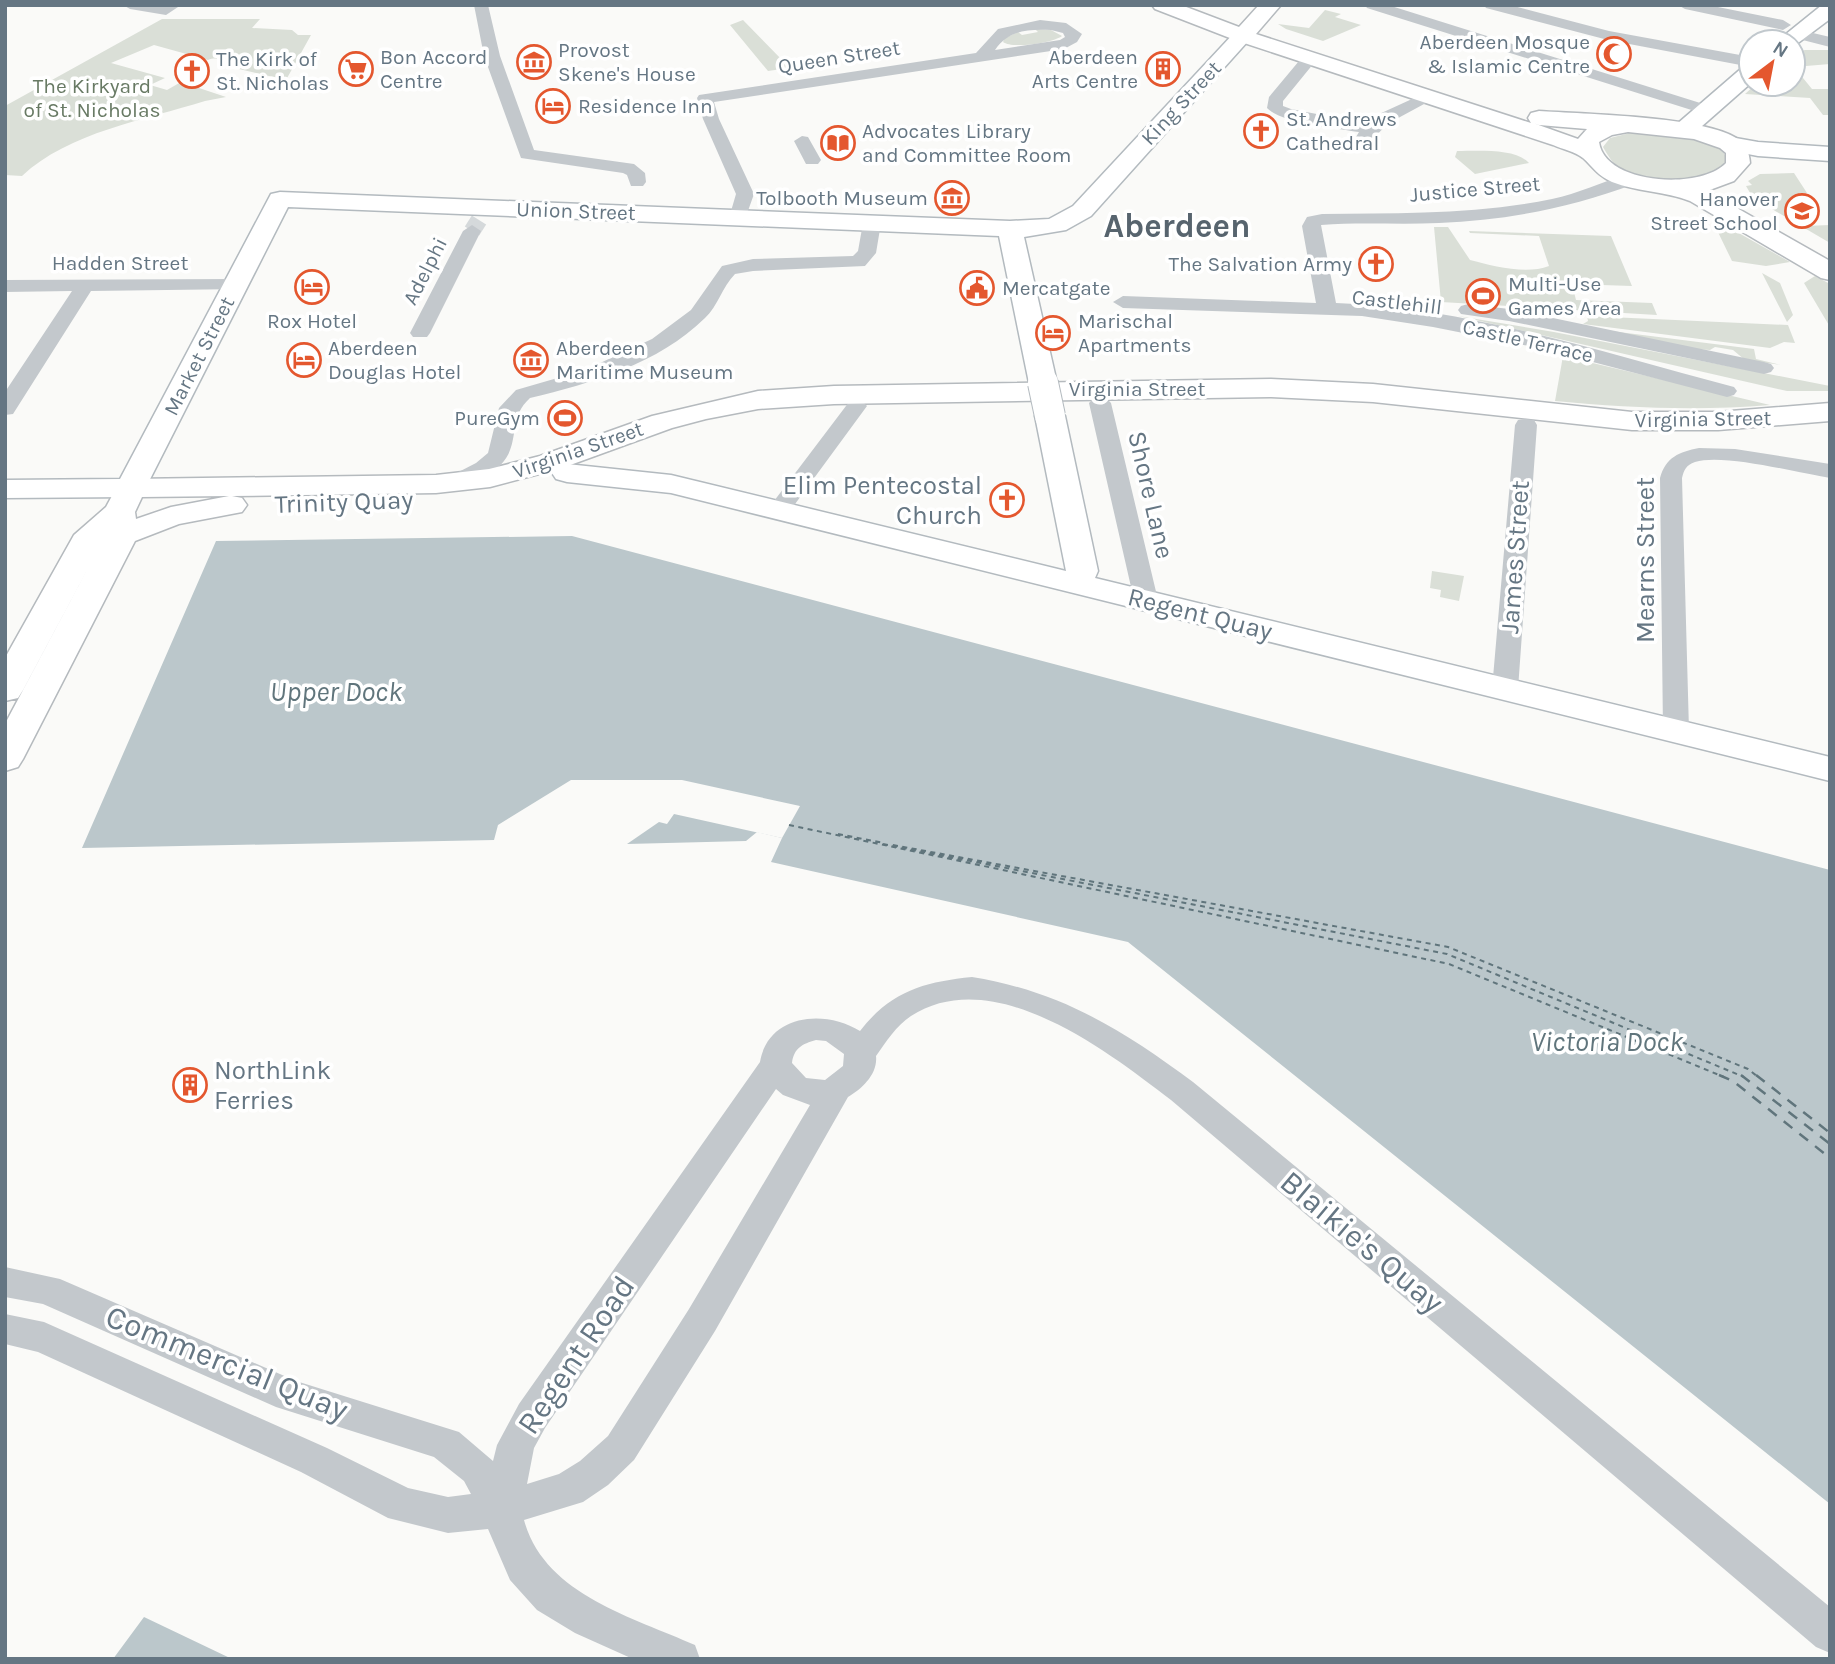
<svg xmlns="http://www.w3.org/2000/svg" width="1835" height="1664" viewBox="0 0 1835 1664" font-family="Karla,sans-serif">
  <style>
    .green { fill: #dadfd7 }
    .water { fill: #bbc7cb }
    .pier { fill: #fafaf8 }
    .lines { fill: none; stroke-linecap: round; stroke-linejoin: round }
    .ferry-far1 { stroke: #60757c; stroke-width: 2; stroke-dasharray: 5 4.5; stroke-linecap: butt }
    .ferry { stroke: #60757c; stroke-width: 2.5; stroke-dasharray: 11 9; stroke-linecap: butt }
    .street-tunnel { stroke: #d5d9db; stroke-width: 17; stroke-dasharray: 17 9; stroke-linecap: butt }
    .secondary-casing { stroke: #b3babf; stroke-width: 3 }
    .primary-casing { stroke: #b5babe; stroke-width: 3 }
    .street { fill: #c3c8cc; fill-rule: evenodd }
    .secondary { fill: #fff; fill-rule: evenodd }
    .primary { fill: #fff; fill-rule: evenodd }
    .secondary-bridge-casing { stroke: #b3babf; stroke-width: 32; stroke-linecap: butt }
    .secondary-bridge { stroke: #fff; stroke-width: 30 }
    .labels { text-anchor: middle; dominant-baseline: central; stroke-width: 7; stroke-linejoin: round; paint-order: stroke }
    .far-poi-label { font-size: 21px; fill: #657683; stroke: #fff; text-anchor: start }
    .far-street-label { font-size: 21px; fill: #657683; stroke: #fff }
    .far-park-label { font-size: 21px; fill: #687a64; stroke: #fff }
    .poi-label { font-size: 26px; fill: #657683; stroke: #fff; text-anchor: end }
    .street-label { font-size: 26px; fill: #657683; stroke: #fff }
    .water-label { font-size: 28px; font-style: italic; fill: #60757c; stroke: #fff }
    .near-street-label { font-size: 32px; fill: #657683; stroke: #fff }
    .far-town-label { font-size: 33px; font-weight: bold; fill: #57646e; stroke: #fff }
  </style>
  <rect width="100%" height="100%" fill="#fafaf8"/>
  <!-- green -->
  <path class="green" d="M1325,10L1341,14L1335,17L1361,25L1323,41L1286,29L1278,24L1309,28Z
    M162,19H260L252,28L292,30L298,35H311L286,80L222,65L230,62C224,59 214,57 208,60L154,45L111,63L165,78L150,85L167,90L181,82L226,97L205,101C145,120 69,132 22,176L5,175V106Z
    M743,20L785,63L789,68L768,71L730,25Z
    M1035,29L1051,30L1062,36C1053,43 1012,49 1003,42L1005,38L1018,32L1022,35L1038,32Z
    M1805,50H1830V64L1794,67L1812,89H1830V115H1823L1810,98L1745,94L1756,84H1793V53Z
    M1634,132C1655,134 1722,133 1727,160C1706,187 1646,188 1620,169C1613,164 1607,154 1603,147L1610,138Z
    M1457,151C1478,151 1516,148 1529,163L1475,174L1455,157Z
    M1794,173L1807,193H1799L1818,220L1802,221L1805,226L1830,225V243L1753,198L1746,186L1752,185L1748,181L1760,174Z
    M1717,223H1721L1790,262L1766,266L1732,261L1716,228Z
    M1434,227H1448L1470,260C1493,266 1526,275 1549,266L1539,236L1470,233L1469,231L1611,236L1632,286L1572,284L1576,300L1652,303L1657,315L1441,302Z
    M1762,273L1780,283L1793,315L1787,322Z
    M1815,276L1830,284V327L1804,283Z
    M1458,316L1554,332L1830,386V391H1787Z
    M1587,316L1788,325L1795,343L1784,342L1770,348L1583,324L1588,321Z
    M1579,327L1754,349L1756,359L1781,365L1745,360L1733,350L1715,347L1710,350L1694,349Z
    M1563,356L1770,405C1698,411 1627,408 1555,401Z
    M1432,571L1464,576L1459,601L1440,597L1441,590L1430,588Z"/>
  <!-- water -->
  <path class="water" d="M572,536L1830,870V1504L1128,942L771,862L782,838L757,832L746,841L627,844L494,840L82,848L216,541Z
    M144,1617L232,1659H113Z"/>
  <!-- pier -->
  <path class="pier" d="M571,780H682L800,806L782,838L674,814L667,824L659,822L627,844L501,845L494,840L498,825Z"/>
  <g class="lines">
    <!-- ferry-far1 -->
    <path class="ferry-far1" d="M789,825L1449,964L1724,1077
      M838,834L884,843
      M883,844L1447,954L1744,1077
      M893,845L1448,947L1748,1069L1758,1077"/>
    <!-- ferry -->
    <path class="ferry" d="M1719,1075L1733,1081L1830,1158
      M1741,1075L1830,1144
      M1756,1075L1830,1133"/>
    <!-- street-tunnel -->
    <path class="street-tunnel" d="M472,231L479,220"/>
    <!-- secondary casing -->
    <g class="secondary-casing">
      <path id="secondary" d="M1822,5H1830V19L1794,46L1793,42H1776Z
        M1242,30L1249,32L1253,36L1249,40L1091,216L1066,230L1024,237L1057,383L1053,389L1043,392L1033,389L1029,383L999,236L288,207L142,495L131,497L5,498V480L120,479L271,194L280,192L1010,221L1049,219L1073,206L1235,32Z
        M1751,65V83L1693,134H1677L1673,129L1677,124L1743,67Z
        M1730,137L1758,142L1830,147V161L1758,156L1722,149L1718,144L1722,139Z
        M1050,407L1060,410L1065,416L1098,571L1095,578L1830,757V781L671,493L567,482L556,479L552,473L556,467L567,464L671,475L1066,571L1035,416L1040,410Z"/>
    </g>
    <!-- primary casing -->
    <g class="primary-casing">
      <path id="primary" d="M1152,5H1181L1239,27L1259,5H1281L1256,34L1531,123L1528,118L1531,113L1539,111C1581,114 1709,116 1739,140C1747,147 1749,152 1750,163L1734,181L1707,191L1830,261V280L1821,278L1690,201C1665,191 1637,192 1612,182C1598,176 1593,167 1583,158C1576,152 1562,149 1553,145L1235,40L1155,9ZM1533,123L1539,125L1587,129L1578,139ZM1628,132L1694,139L1720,148L1726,153V163C1701,190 1605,185 1599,142L1612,135Z
        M1271,379L1373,384L1632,412H1718L1830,403V421L1718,430H1632L1373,402L1271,397L834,404L758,409L706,419L672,428L562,468L490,487L436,493L232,496L242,498L247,505L242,512L179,524L135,541L23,759L18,767L5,771V724L103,540L23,690L18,698L5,701V658L74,535L106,507L120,481L131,479L436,475L489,469L540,456L652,416L758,391L834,386ZM229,496L171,507L136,519L135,512L142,497Z"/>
    </g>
    <!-- street -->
    <path class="street" d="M123,5H181L166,15L130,9Z
      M474,5H488L500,56L534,150L634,164L645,173L646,182L643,186H631L627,175L623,173L521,158L484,56Z
      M1365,5H1388L1713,107L1715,110L1713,113H1701L1367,8Z
      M1484,5H1510L1609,31L1751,57V67L1608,40L1486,8Z
      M1678,5H1708L1783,20L1791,25L1783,30L1685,9Z
      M1040,20L1066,23L1082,34L1077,42L1064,49L714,102L719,119L754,194L744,222L738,223L729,218L736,194L703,119L697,98L699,95L976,53L998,29ZM1051,30L1063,33L1065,37L1060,40L995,50C1009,30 1028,29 1051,30Z
      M1796,29L1830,37V47L1791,37L1788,34L1791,31Z
      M1310,53L1318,58L1283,101V106L1291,109L1368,124L1377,115L1423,94L1429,92L1437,97L1389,123L1370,141L1364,142L1356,137L1359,132C1337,128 1281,123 1267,108L1269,97L1304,55Z
      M802,136L808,137L821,160L818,164H806L794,141Z
      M1628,175L1637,180L1634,184C1571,208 1507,220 1439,223C1400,225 1360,222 1321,225L1336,303C1471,308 1604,353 1734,387L1737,391L1734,395L1727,397L1539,348L1433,327L1362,316L1123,308L1113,302L1123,296L1316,303L1302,226L1307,217L1322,214C1398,213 1476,215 1552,199C1578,194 1602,181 1628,175Z
      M872,218L881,223L876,253L865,266L753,271L735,274C722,287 718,306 705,318C658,364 592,383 530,398C501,424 531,454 479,480C468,486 459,491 447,488L444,483L447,478L476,463L488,453L499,408L516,390L585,370L652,339L691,310L722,266L753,259L853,256L858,251L863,223Z
      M472,225L481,231L430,333L427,337H413L410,333L463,231Z
      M236,279L243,281L246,285L243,289L91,291L13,414L5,415V392L72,291L5,292V280Z
      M1468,304L1509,309L1764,362L1771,364L1774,368L1771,372L1764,374L1509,321L1461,314L1458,310L1461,306Z
      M1100,397L1107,399L1111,403L1158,600L1155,605L1146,607L1137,605L1134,600L1089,403L1093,399Z
      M856,400L863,402L867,406L787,515H771L768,510L771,505L849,402Z
      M1526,419L1534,420L1537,425L1518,689L1514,695L1505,697L1496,695L1492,689L1515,425L1518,420Z
      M1699,448L1735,449L1830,464V478C1798,473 1723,453 1695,462C1686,465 1684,470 1682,478L1689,730L1685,736L1676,738L1667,736L1663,730L1660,478C1666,457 1679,452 1699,448Z
      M972,977C1060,991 1123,1030 1193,1082L1830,1607V1653L1816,1647L1171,1100C1107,1051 994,963 911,1016C896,1026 886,1042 876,1056C878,1074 862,1089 848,1097L715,1331L634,1460L608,1485L583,1502L524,1520C544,1594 632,1617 695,1645L700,1659H633L575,1633L537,1610L510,1580L488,1529L448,1533L388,1518L301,1472L38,1352L5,1344V1314L44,1322L327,1448L408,1488L448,1497L471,1494L464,1481L434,1457L276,1407L43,1304L5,1297V1267L60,1279L296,1381L459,1432L493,1461L497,1445L519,1404L760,1062C768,1014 825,1009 860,1031C891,991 924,982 972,977ZM816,1040L826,1041L844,1054L843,1066L825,1080L806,1078L792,1063C794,1048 802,1044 816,1040ZM776,1089L783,1095L810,1105L689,1309L608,1436L580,1461L559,1474L527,1484L534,1448L545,1428Z"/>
    <!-- secondary -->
    <use href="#secondary" class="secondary"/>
    <!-- primary -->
    <use href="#primary" class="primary"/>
    <!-- secondary-bridge casing -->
    <g class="secondary-bridge-casing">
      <path id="secondary-bridge" d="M1043,383L1050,416"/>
    </g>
    <!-- secondary-bridge -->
    <use href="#secondary-bridge" class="secondary-bridge"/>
  </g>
  <!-- icons -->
  <defs>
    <g id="mosque-ring" transform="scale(1.75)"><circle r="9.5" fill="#fff" stroke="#e4572e" stroke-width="1.5"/><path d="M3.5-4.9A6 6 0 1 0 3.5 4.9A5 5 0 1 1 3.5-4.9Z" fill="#e4572e"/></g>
    <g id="museum-ring" transform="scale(1.75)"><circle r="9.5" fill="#fff" stroke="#e4572e" stroke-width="1.5"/><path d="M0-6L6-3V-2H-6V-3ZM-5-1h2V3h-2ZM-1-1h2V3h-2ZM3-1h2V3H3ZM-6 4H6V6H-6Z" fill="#e4572e"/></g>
    <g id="supermarket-ring" transform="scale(1.75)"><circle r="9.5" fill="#fff" stroke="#e4572e" stroke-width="1.5"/><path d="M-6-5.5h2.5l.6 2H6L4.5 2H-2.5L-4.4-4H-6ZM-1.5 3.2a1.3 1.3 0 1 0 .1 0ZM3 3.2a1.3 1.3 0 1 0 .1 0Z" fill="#e4572e"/></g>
    <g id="building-ring" transform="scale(1.75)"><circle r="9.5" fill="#fff" stroke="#e4572e" stroke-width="1.5"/><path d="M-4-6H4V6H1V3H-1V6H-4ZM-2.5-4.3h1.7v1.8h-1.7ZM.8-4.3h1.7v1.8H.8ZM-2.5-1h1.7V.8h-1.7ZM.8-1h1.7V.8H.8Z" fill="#e4572e"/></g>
    <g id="church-ring" transform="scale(1.75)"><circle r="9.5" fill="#fff" stroke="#e4572e" stroke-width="1.5"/><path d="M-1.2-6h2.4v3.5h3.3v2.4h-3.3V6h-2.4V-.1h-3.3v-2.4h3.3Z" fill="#e4572e"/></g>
    <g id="hotel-ring" transform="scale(1.75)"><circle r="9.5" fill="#fff" stroke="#e4572e" stroke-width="1.5"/><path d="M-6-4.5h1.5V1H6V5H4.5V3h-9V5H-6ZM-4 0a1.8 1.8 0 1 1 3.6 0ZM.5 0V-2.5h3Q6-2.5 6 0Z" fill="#e4572e"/></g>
    <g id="library-ring" transform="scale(1.75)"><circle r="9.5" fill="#fff" stroke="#e4572e" stroke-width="1.5"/><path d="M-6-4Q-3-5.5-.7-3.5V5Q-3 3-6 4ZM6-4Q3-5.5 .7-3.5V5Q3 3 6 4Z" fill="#e4572e"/></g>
    <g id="school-ring" transform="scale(1.75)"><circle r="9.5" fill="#fff" stroke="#e4572e" stroke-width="1.5"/><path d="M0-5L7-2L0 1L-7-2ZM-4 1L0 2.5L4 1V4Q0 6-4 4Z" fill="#e4572e"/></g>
    <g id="civic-ring" transform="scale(1.75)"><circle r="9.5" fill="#fff" stroke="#e4572e" stroke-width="1.5"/><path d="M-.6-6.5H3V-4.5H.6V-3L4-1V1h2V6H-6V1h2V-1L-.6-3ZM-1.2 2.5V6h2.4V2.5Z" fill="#e4572e"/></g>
    <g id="stadium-ring" transform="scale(1.75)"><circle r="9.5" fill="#fff" stroke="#e4572e" stroke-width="1.5"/><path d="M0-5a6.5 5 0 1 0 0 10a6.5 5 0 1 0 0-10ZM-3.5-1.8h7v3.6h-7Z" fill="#e4572e"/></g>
  </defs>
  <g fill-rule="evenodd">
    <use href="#mosque-ring" x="1614" y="54"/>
    <use href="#museum-ring" x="534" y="62"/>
    <use href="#supermarket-ring" x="356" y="69"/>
    <use href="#building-ring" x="1163" y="69"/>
    <use href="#church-ring" x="192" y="71"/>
    <use href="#hotel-ring" x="553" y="106"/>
    <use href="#church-ring" x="1261" y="131"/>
    <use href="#library-ring" x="838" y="143"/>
    <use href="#museum-ring" x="952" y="198"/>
    <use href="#school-ring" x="1802" y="211"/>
    <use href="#church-ring" x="1376" y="264"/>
    <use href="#hotel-ring" x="312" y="287"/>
    <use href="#civic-ring" x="977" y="288"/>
    <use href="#stadium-ring" x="1483" y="296"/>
    <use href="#hotel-ring" x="1053" y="333"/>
    <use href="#hotel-ring" x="304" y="360"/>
    <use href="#museum-ring" x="531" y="360"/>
    <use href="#stadium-ring" x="565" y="418"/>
    <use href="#church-ring" x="1007" y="500"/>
    <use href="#building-ring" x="190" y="1085"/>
  </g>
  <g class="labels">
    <!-- far-poi labels -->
    <g class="far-poi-label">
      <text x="1590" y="42" text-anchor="end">Aberdeen Mosque<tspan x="1590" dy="24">&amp; Islamic Centre</tspan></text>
      <text x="558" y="50">Provost<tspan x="558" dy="24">Skene's House</tspan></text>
      <text x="380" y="57">Bon Accord<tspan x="380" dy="24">Centre</tspan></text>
      <text x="1138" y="57" text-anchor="end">Aberdeen<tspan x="1138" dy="24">Arts Centre</tspan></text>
      <text x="216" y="59">The Kirk of<tspan x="216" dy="24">St. Nicholas</tspan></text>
      <text x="578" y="106">Residence Inn</text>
      <text x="1286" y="119">St. Andrews<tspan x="1286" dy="24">Cathedral</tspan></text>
      <text x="862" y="131">Advocates Library<tspan x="862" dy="24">and Committee Room</tspan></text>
      <text x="928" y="198" text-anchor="end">Tolbooth Museum</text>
      <text x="1778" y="199" text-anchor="end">Hanover<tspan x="1778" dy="24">Street School</tspan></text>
      <text x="1352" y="264" text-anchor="end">The Salvation Army</text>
      <text x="1508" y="284">Multi-Use<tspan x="1508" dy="24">Games Area</tspan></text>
      <text x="1002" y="288">Mercatgate</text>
      <text x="312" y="321" text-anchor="middle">Rox Hotel</text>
      <text x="1078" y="321">Marischal<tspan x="1078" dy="24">Apartments</tspan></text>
      <text x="328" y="348">Aberdeen<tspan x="328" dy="24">Douglas Hotel</tspan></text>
      <text x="556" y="348">Aberdeen<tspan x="556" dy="24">Maritime Museum</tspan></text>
      <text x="540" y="418" text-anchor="end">PureGym</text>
    </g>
    <!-- far-street labels -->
    <g class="far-street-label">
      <text transform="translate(839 57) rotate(-9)">Queen Street</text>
      <text transform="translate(1181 103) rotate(-47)">King Street</text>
      <text transform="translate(1475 189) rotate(-5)">Justice Street</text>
      <text transform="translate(576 211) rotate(2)">Union Street</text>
      <text x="120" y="263">Hadden Street</text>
      <text transform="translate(425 271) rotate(-63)">Adelphi</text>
      <text transform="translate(1397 302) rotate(7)">Castlehill</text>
      <text transform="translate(1528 341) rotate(13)">Castle Terrace</text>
      <text transform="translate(199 356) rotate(-63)">Market Street</text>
      <text x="1137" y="389">Virginia Street</text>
      <text transform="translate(1703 419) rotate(-1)">Virginia Street</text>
      <text transform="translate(578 450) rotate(-19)">Virginia Street</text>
    </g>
    <!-- far-park labels -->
    <g class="far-park-label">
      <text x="92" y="86">The Kirkyard<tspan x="92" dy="24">of St. Nicholas</tspan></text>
    </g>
    <!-- poi labels -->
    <g class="poi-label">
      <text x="982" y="485">Elim Pentecostal<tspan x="982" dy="30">Church</tspan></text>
      <text x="214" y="1070" text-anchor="start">NorthLink<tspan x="214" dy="30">Ferries</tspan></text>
    </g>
    <!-- street labels -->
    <g class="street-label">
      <text transform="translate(1151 495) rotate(77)">Shore Lane</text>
      <text transform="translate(344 502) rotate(-2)">Trinity Quay</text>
      <text transform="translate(1515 557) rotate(-86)">James Street</text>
      <text transform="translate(1645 560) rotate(-90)">Mearns Street</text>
      <text transform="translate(1200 614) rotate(14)">Regent Quay</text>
    </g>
    <!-- water labels -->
    <g class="water-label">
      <text x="336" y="691">Upper Dock</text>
      <text x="1607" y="1041">Victoria Dock</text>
    </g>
    <!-- near-street labels -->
    <g class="near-street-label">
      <text transform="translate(1362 1242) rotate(40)">Blaikie's Quay</text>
      <text transform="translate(576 1355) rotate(-56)">Regent Road</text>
      <text transform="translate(227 1363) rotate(22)">Commercial Quay</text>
    </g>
    <!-- far-town labels -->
    <g class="far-town-label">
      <text x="1177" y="226">Aberdeen</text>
    </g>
  </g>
  <!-- border -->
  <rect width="1835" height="1664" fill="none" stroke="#657683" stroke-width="14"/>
  <!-- north arrow -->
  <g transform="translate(1772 63) rotate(32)"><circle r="33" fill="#ffffff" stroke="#c1c8cd" stroke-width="2"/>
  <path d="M0-5L12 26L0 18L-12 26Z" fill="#e4572e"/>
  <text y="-10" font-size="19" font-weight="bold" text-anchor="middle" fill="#657683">N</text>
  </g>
</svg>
